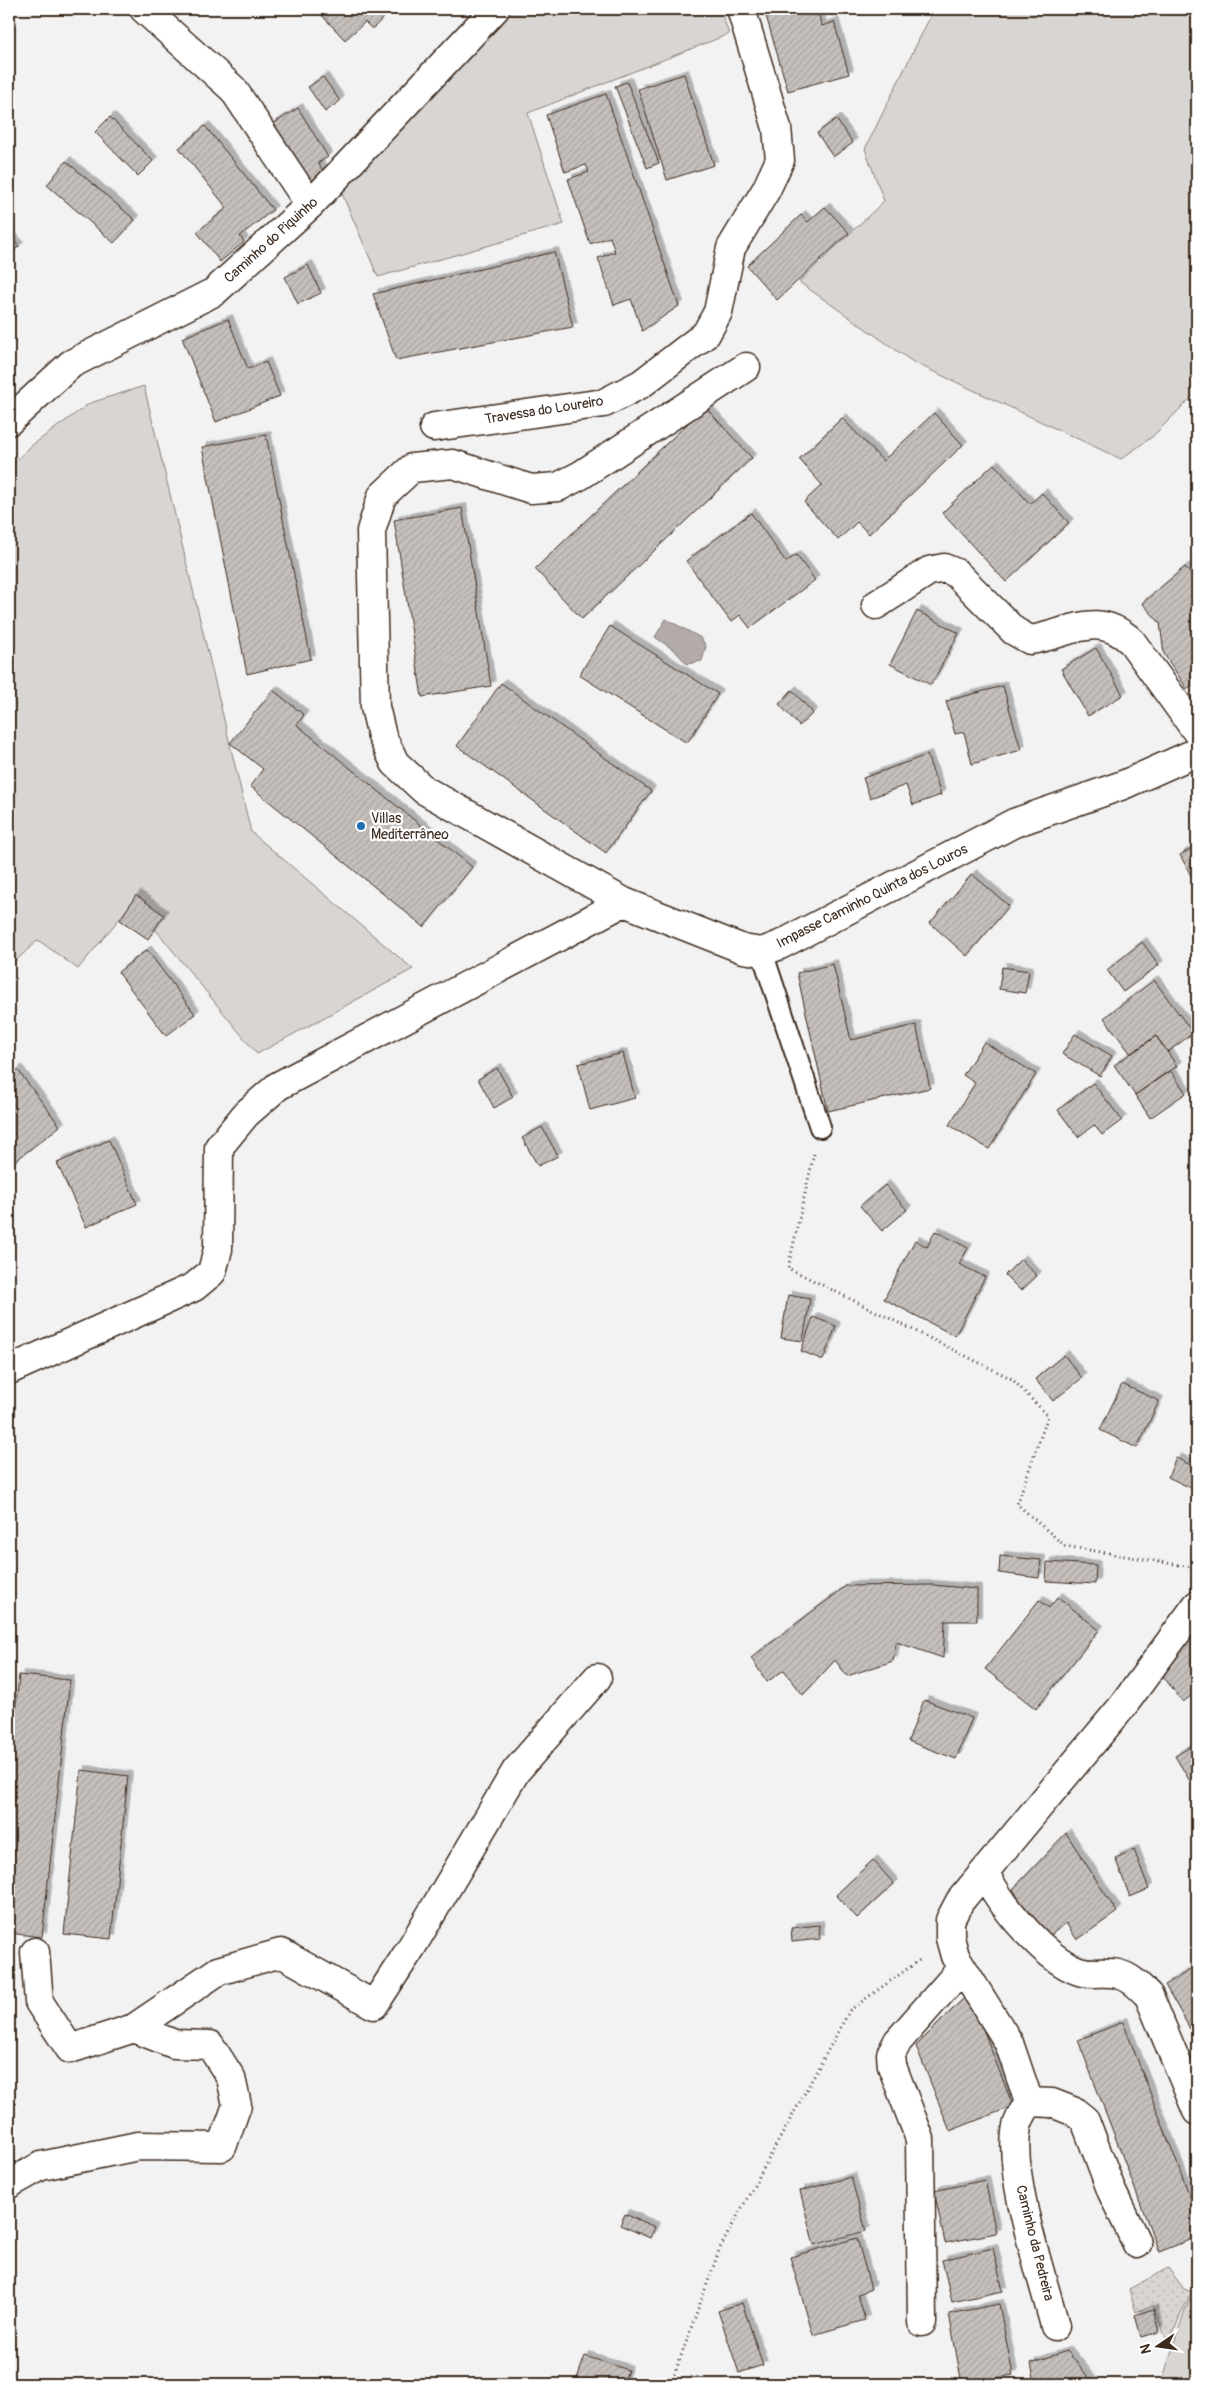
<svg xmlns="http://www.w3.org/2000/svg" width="1206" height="2393" viewBox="0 0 1206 2393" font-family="Pangolin,sans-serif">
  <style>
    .grass { fill: #d8d5d2; stroke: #8a8078 }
    .park { fill: url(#park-dots); stroke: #8a8078 }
    .water { fill: #b2aba7; stroke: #827770 }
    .building { fill: url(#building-hatch); stroke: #3b2a1e; filter: url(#shadow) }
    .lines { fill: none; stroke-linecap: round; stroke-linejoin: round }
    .service-casing { stroke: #3b2a1e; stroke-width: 24 }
    .minor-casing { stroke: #3b2a1e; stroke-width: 31 }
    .path { stroke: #3b2a1e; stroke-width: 3; stroke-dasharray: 1 4; stroke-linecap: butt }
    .service { stroke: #fff; stroke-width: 20 }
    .minor { stroke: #fff; stroke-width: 28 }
    .poi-dot { fill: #1f6fb2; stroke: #fff; stroke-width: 2 }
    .labels { text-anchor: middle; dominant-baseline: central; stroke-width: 4.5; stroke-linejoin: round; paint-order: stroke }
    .street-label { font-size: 14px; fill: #3b2a1e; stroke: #fff }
    .poi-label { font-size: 14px; fill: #3b2a1e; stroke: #fff; text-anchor: start }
  </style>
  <defs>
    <pattern id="park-dots" width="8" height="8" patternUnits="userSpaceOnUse" patternTransform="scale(1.25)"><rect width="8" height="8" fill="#d8d5d2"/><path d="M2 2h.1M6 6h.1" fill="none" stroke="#bab7b4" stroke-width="1.8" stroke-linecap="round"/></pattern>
    <pattern id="building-hatch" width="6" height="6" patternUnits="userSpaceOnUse" patternTransform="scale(1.25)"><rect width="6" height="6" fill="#c6c0bd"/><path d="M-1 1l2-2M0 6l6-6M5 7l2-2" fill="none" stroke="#aba5a2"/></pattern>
    <filter id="shadow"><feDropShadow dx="4.5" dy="-4.5" stdDeviation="0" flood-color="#0004"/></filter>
  </defs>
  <rect width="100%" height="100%" fill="#f3f2f2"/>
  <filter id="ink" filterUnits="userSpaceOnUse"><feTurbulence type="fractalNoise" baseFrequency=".02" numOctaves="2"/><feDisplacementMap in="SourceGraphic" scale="10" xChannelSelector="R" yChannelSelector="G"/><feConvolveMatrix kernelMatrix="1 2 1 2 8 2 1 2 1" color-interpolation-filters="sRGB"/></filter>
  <g filter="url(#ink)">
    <!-- grass -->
    <path class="grass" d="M514,9H720L729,34L528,113L564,224L378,277L340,189Z
      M934,9H1197V392L1152,437L1121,459L913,362L799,282L884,201L865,149Z
      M144,386L251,832L413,969L257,1054L133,902L78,969L38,940L9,967V467L31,446L90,403Z
      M1197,2284V2384H1161L1185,2310Z"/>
    <!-- park -->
    <path class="park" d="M1168,2268L1184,2289L1192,2292L1181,2313L1169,2345L1152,2305L1136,2312L1129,2289Z"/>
    <!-- water -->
    <path class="water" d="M666,619L701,638L706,646L702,661L687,664L675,651L655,637Z"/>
    <!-- building -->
    <path class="building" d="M316,9H393L372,29L365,22L345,40Z
      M764,9H817L822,26L834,22L849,74L788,91Z
      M684,74L714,165L667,180L638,89Z
      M323,77L340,101L325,112L308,87Z
      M627,82L659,163L647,168L615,86Z
      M606,94L679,306L642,331L631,299L614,305L598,258L615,252L610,237L590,244L568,179L589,172L586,165L565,172L546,115Z
      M298,108L328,157L318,163L325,174L307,185L270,126Z
      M110,117L153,161L138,176L95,132Z
      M836,119L853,143L833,157L817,133Z
      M205,126L273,210L240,236L244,242L220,262L197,232L227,208L179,148Z
      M66,161L135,220L114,243L47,185Z
      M825,207L849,233L777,300L747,266L801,215L808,222Z
      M9,235L19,246L9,256Z
      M554,252L573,327L396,360L373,294Z
      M308,265L321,293L298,304L285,277Z
      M228,319L248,369L266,362L280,396L216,422L182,338Z
      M705,407L752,458L582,619L535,569Z
      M934,413L963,445L869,534L857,522L838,540L804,502L822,485L799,459L842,418L883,461Z
      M266,435L311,659L247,674L202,447Z
      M994,464L1030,504L1042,493L1069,523L1006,582L942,513Z
      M462,508L491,686L422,697L394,520Z
      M751,513L786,562L796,555L815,580L750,628L740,615L731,622L686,561Z
      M1185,567L1197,582V683L1187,689L1164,654L1160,623L1142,603Z
      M917,611L959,633L931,685L890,664Z
      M610,626L718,694L687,743L579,675Z
      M1096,648L1123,695L1088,716L1061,669Z
      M501,683L651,791L606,853L457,746Z
      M1003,686L1021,750L972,764L964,732L955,734L946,701Z
      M273,690L304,715L297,725L472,867L424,927L250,786L263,769L230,743Z
      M792,690L813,713L799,726L779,704Z
      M927,755L941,795L913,805L906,785L870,798L863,778Z
      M1197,845V884L1196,885L1180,855Z
      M972,874L1009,906L967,956L930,923Z
      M136,895L164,915L148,939L120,920Z
      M1142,942L1159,965L1123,992L1107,970Z
      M147,950L195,1014L166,1036L118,972Z
      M833,964L851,1040L916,1025L930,1088L828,1111L797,973Z
      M1002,967L1029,971L1025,993L999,989Z
      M1154,980L1193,1033L1168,1052L1156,1036L1131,1054L1104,1018Z
      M1075,1034L1112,1056L1100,1076L1062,1054Z
      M1156,1036L1177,1066L1135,1095L1114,1065Z
      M984,1042L1036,1074L989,1149L949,1125L975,1083L963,1075Z
      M623,1053L635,1098L590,1110L578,1064Z
      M497,1068L513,1097L494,1108L478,1079Z
      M17,1069L60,1126L9,1166V1083Z
      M1170,1070L1186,1093L1150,1118L1135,1095Z
      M1093,1083L1122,1120L1102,1135L1094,1125L1078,1137L1058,1110Z
      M542,1127L558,1156L538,1166L522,1138Z
      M109,1140L137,1204L86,1227L57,1163Z
      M885,1185L907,1210L882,1231L860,1206Z
      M935,1231L968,1248L959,1264L985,1277L955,1336L884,1299L915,1240L927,1247Z
      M1021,1259L1037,1276L1021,1291L1005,1275Z
      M788,1295L810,1299L803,1341L781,1338Z
      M813,1317L836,1326L823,1360L801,1351Z
      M1064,1355L1082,1378L1053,1401L1035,1379Z
      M1122,1384L1159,1401L1137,1448L1100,1430Z
      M1176,1458L1197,1468V1491L1168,1477Z
      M1000,1556L1041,1560L1039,1578L999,1573Z
      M1047,1562L1096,1565L1095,1584L1046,1581Z
      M932,1585L977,1589V1621H945L943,1658L896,1642L893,1661L847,1676L835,1660L803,1695L784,1670L767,1682L751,1658L846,1586Z
      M1058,1597L1099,1630L1036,1709L985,1669L1039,1600L1049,1608Z
      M1197,1632V1691L1183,1702L1155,1666Z
      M19,1675L70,1680L42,1937L9,1933V1774Z
      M924,1700L972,1718L956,1759L908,1741Z
      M1197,1743V1779L1191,1783L1175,1756Z
      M81,1770L128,1776L111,1939L64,1934Z
      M1066,1833L1117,1912L1077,1940L1066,1923L1043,1941L1013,1889Z
      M1134,1850L1149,1889L1130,1897L1115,1858Z
      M873,1860L894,1884L857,1918L836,1895Z
      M819,1925L820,1939L792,1942L791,1928Z
      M1197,1966V2041L1165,1985Z
      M969,1993L1013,2106L950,2131L916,2046Z
      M1123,2022L1197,2215V2237L1159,2252L1078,2040Z
      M851,2177L866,2231L814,2245L800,2191Z
      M985,2180L996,2233L945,2243L934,2191Z
      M625,2214L655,2227L650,2238L620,2225Z
      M857,2238L871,2289L858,2294L865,2320L813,2335L790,2257Z
      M993,2248L1003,2291L952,2302L942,2260Z
      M742,2303L763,2365L739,2373L718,2311Z
      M999,2304L1013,2375L962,2384L949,2314Z
      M1153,2309L1159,2332L1141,2337L1135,2315Z
      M1067,2351L1094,2384H1035L1031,2363Z
      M585,2356L628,2370L623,2384H575Z"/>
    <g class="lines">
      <!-- service casing -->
      <g class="service-casing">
        <path id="service" d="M762,952L820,1127"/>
      </g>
      <!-- minor casing -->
      <g class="minor-casing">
        <path id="minor" d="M144,9L233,89L310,205
          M746,367L581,475L558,487L531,489L453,464L412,468L382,496L371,531L375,707L382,736L395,763L424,790L624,902L743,949L762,952L780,945L1014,823L1123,785L1197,752
          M9,421L71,364L214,292L310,205L495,9
          M434,427L604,403L641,384L706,334L718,312L731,248L766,190L780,160L777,128L741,9
          M876,605L929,571L944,568L956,573L1014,631L1030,640C1070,634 1097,609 1132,642L1197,732
          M9,1370L194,1287L212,1272L218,1249L219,1147L246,1114L278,1086L624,902
          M985,1873C1000,1905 1046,1960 1079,1971C1091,1975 1105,1971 1118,1974C1131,1977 1140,1987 1149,1996L1197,2111
          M134,2028L218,1971L281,1953L374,2005L411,1948L516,1771L597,1678
          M1029,2102C1025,2109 1019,2118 1017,2126C1007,2176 1042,2275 1055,2326
          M9,2184L41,2166L138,2146L222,2147L237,2105L231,2078L210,2045L174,2044L134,2028L70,2049L39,2002L35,1952
          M1137,2244L1112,2192L1085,2120L1075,2112L1052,2103L1029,2102L1009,2043L955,1956L950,1938V1920L960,1901L1122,1707L1197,1605
          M922,2322L920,2139L892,2066L891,2054L898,2041L962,1968"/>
      </g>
      <!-- path -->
      <path class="path" d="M814,1154L788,1268L1012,1379L1048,1416L1017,1504L1065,1546L1197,1568
        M671,2384L720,2248L850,2010L921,1959"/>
      <!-- service -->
      <use href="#service" class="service"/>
      <!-- minor -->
      <use href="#minor" class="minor"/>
    </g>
  </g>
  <!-- markers -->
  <circle class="poi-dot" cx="361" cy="826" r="5"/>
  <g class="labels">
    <!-- street labels -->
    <g class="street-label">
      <text transform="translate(271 240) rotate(-42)">Caminho do Piquinho</text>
      <text transform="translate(544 410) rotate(-9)">Travessa do Loureiro</text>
      <text transform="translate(872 896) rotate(-27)">Impasse Caminho Quinta dos Louros</text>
      <text transform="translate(1035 2243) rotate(76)">Caminho da Pedreira</text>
    </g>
    <!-- poi labels -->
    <g class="poi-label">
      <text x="371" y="818">Villas<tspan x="371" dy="16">Mediterrâneo</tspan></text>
    </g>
  </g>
  <!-- margin -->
  <rect width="1206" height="2393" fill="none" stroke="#fff" stroke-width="30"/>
  <rect x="15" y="15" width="1176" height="2363" fill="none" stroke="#3b2a1e" stroke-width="2" filter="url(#ink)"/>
  <!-- north arrow -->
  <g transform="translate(1158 2346) rotate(257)" stroke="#ffffff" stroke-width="4" paint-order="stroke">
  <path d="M0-4L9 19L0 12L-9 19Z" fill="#3b2a1e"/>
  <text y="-8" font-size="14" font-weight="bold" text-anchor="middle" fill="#3b2a1e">N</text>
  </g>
</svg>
